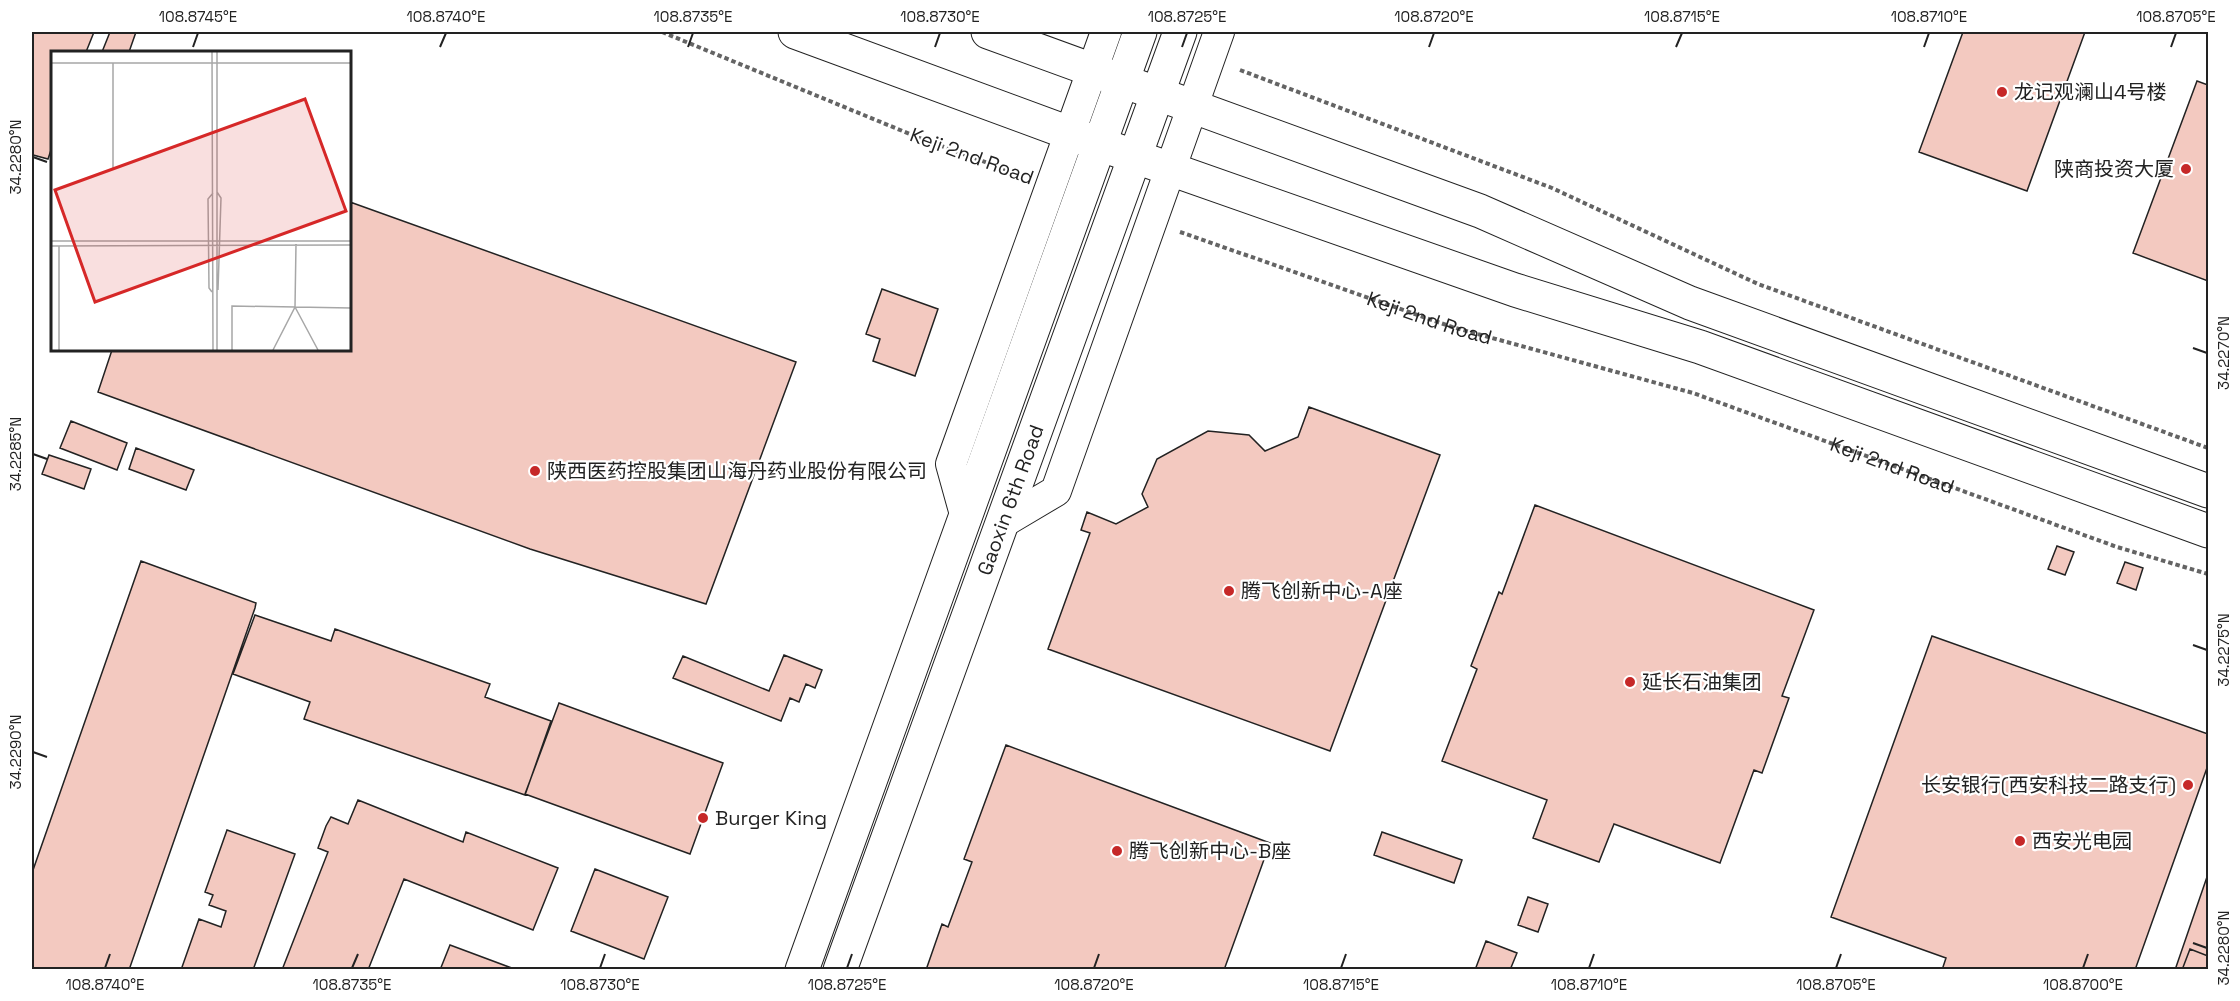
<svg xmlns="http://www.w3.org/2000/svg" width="2240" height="1001" viewBox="0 0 2240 1001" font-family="'Space Grotesk','Noto Sans SC',sans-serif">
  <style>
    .building { fill: #f3c9c0; stroke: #222; stroke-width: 1.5 }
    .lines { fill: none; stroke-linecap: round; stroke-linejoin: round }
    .street-casing { stroke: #222; stroke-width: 32 }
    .secondary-casing { stroke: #222; stroke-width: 35 }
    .path { stroke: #646464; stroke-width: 4; stroke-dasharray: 4.5 3; stroke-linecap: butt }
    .street { stroke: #fff; stroke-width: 30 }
    .secondary { stroke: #fff; stroke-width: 33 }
    .ticks { fill: none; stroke: #222; stroke-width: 2 }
    .poi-dot { fill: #c62828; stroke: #fff; stroke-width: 2 }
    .labels { text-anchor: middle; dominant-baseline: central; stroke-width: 4.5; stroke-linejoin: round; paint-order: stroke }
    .poi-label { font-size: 20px; fill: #222; stroke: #fff; text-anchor: start }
    .street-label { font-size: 20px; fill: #222; stroke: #fff }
    .inset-road { fill: none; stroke: #a7a7a7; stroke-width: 1.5 }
    .view { fill: #d62828; fill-opacity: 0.15; stroke: #d62828; stroke-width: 3 }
    .inset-edge { fill: none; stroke: #222; stroke-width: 3 }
    .neatline { fill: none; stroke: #222; stroke-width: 2 }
    .ticks-label { font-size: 15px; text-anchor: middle; fill: #222 }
  </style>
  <rect width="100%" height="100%" fill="#fff"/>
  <!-- building -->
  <path class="building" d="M32,32H94L86,52H52V147L48,159L33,155L32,159Z
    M110,32H136L129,52H102Z
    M1963,32H2085L2027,191L1919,152Z
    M2197,81L2208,85V281L2133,253Z
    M350,202L796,362L706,604L530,549L98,392L112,350H350Z
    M882,289L938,309L915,376L873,361L880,339L866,334Z
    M1309,407L1440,455L1330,751L1048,649L1090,533L1081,530L1087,512L1116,524L1148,507L1142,494L1157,459L1208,431L1249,435L1265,451L1298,437Z
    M71,421L127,443L117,470L60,448Z
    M136,448L194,470L186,490L129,469Z
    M49,455L91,469L84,489L42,474Z
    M1535,505L1814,610L1782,696L1789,698L1762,773L1754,770L1720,863L1614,824L1599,862L1533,838L1547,800L1442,761L1477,669L1471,666L1499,592L1502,594Z
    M2057,546L2074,552L2065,575L2048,569Z
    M141,561L256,603L255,608L129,970H32V873Z
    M2125,562L2143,568L2136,590L2117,583Z
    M255,615L331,641L335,629L490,684L485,697L551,721L525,795L304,719L310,702L233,674Z
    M1932,636L2208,734V765L2135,970H1942L1946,958L1831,917Z
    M784,655L822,670L815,688L806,684L799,702L790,698L781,721L673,678L683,656L769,691Z
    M559,703L723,763L690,854L525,794Z
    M1006,745L1270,843L1224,970H926L942,924L948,927L972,862L964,859Z
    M358,800L463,842L466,832L558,868L533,930L404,879L368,970H282L328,852L318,848L326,826L331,817L348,824Z
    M227,830L295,854L253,970H181L199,919L221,927L226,911L209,905L213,895L205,892Z
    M1382,832L1462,860L1454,883L1374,855Z
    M595,869L668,897L644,959L571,931Z
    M2208,874V970H2175Z
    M1528,897L1548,904L1538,932L1518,925Z
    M1486,941L1517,953L1510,970H1475Z
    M450,945L517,970H440Z
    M2190,949L2208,956V970H2182Z"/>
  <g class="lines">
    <!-- street casing -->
    <g class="street-casing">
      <path id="street" d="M966,518L951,464L1106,32
        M1002,523L1056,491L1219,32"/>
    </g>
    <!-- secondary casing -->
    <g class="secondary-casing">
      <g id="secondary">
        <path d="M795,32L1099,144L1515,290L1700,347L2208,531"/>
        <path d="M988,32L1480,211L1690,303L2208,491"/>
        <path d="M802,970L1140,32"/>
        <path id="s2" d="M840,970L1180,32"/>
      </g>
    </g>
    <!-- path -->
    <g class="path">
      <path d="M662,32L922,139L1021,175"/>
      <path d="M1240,70L1552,188L1758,284L2208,448"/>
      <path id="s1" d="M1180,232L1452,327L1693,393L2117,547L2208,574"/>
    </g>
    <!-- street -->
    <use href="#street" class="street"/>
    <!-- secondary -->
    <use href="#secondary" class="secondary"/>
  </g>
  <!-- ticks -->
  <path class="ticks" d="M193,47L198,33M440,47L446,33M688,47L693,33M935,47L940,33M1182,47L1187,33M1429,47L1434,33M1676,47L1682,33M1924,47L1929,33M2171,47L2176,33M33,157L47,162M2193,348L2207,353M33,454L47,459M2193,645L2207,650M33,752L47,757M2193,943L2207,948M105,968L110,954M352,968L358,954M600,968L605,954M847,968L852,954M1094,968L1099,954M1341,968L1346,954M1589,968L1594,954M1836,968L1841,954M2083,968L2088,954"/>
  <!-- markers -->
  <g class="poi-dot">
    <circle cx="2002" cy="92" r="6"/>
    <circle cx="2186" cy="169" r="6"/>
    <circle cx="535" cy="471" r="6"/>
    <circle cx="1229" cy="591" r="6"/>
    <circle cx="1630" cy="682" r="6"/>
    <circle cx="2188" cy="785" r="6"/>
    <circle cx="703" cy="818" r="6"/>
    <circle cx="2020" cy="841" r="6"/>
    <circle cx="1117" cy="851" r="6"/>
  </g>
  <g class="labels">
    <!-- poi labels -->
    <g class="poi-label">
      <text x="2014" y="92">龙记观澜山4号楼</text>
      <text x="2174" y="169" text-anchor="end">陕商投资大厦</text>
      <text x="547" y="471">陕西医药控股集团山海丹药业股份有限公司</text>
      <text x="1241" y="591">腾飞创新中心-A座</text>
      <text x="1642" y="682">延长石油集团</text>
      <text x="2176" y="785" text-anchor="end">长安银行(西安科技二路支行)</text>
      <text x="715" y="818">Burger King</text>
      <text x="2032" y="841">西安光电园</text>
      <text x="1129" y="851">腾飞创新中心-B座</text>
    </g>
    <!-- street labels -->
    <g class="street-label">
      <text transform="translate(972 156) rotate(20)">Keji 2nd Road</text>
      <text stroke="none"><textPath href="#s1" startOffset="264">Keji 2nd Road</textPath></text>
      <text stroke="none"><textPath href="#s1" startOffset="750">Keji 2nd Road</textPath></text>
      <text stroke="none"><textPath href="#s2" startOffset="500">Gaoxin 6th Road</textPath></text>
    </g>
  </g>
  <!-- overview -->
  <g transform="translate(51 51)">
    <rect width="300" height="300" fill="#fff"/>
    <path class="inset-road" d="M161,1L162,299M166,1V299M0,12H300M62,118V12M166,141L170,147L167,239M0,190H300M0,195L300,194M8,195V299M161,241L158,237L157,148L162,142M244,256L267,299M181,299V255L300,257M222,299L244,256L245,193"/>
    <path class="view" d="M254,48L295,160L44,251L4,139Z"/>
    <rect width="300" height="300" class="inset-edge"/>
  </g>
  <!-- border -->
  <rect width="2240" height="1001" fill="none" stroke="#ffffff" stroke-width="66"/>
  <rect x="33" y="33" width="2174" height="935" class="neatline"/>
  <g class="ticks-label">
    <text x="198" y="22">108.8745°E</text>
    <text x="446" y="22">108.8740°E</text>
    <text x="693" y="22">108.8735°E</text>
    <text x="940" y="22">108.8730°E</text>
    <text x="1187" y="22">108.8725°E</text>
    <text x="1434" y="22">108.8720°E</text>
    <text x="1682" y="22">108.8715°E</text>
    <text x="1929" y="22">108.8710°E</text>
    <text x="2176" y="22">108.8705°E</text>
    <text transform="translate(16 157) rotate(-90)" y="5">34.2280°N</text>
    <text transform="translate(2224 353) rotate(-90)" y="5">34.2270°N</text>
    <text transform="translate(16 454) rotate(-90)" y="5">34.2285°N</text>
    <text transform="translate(2224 650) rotate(-90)" y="5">34.2275°N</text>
    <text transform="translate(16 752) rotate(-90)" y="5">34.2290°N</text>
    <text transform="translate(2224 948) rotate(-90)" y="5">34.2280°N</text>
    <text x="105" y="990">108.8740°E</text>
    <text x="352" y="990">108.8735°E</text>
    <text x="600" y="990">108.8730°E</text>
    <text x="847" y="990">108.8725°E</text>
    <text x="1094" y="990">108.8720°E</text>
    <text x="1341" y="990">108.8715°E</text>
    <text x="1589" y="990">108.8710°E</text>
    <text x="1836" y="990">108.8705°E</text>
    <text x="2083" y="990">108.8700°E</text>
  </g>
</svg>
